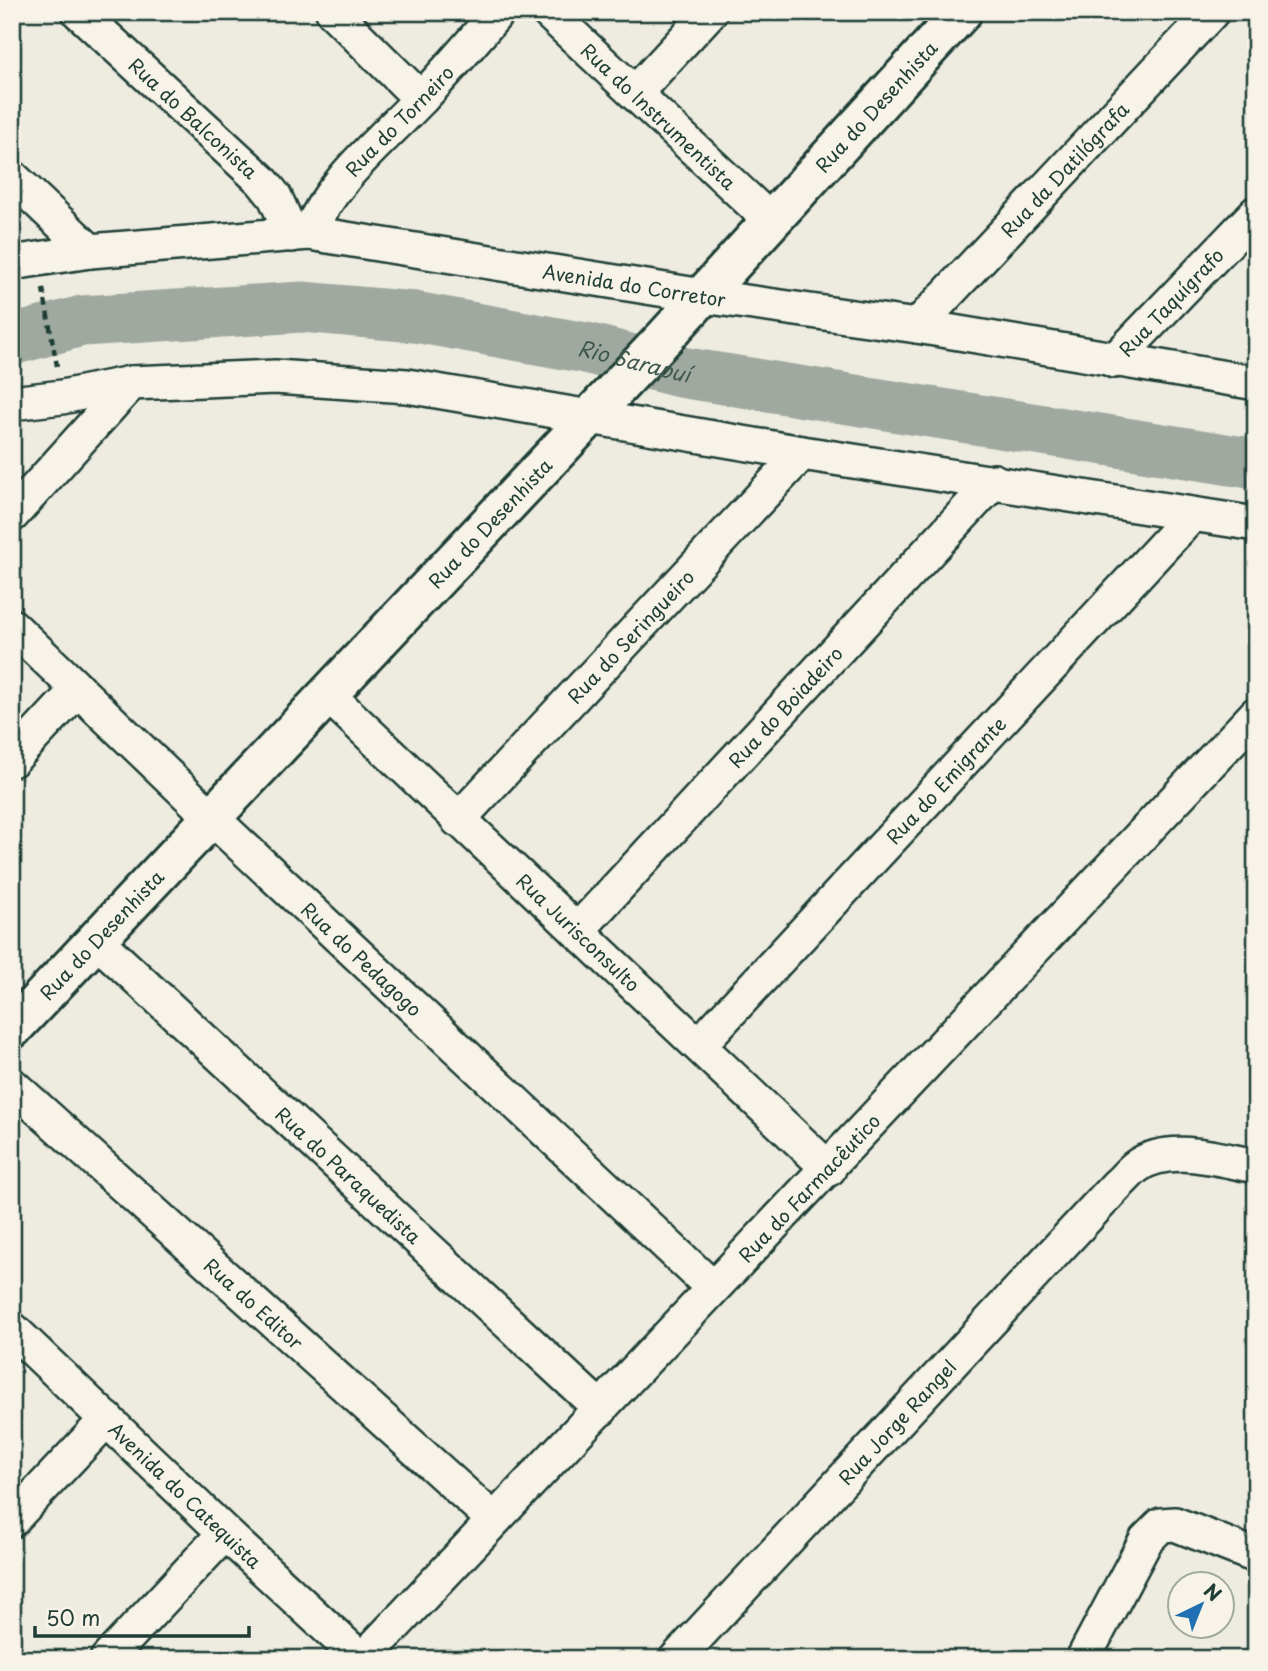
<svg xmlns="http://www.w3.org/2000/svg" width="1268" height="1671" viewBox="0 0 1268 1671" font-family="'Playpen Sans',sans-serif">
  <style>
    .lines { fill: none; stroke-linecap: round; stroke-linejoin: round }
    .river { stroke: #9fa99f; stroke-width: 51 }
    .minor-casing { stroke: #1f3d34; stroke-width: 38 }
    .tertiary-casing { stroke: #1f3d34; stroke-width: 44 }
    .path { stroke: #1f3d34; stroke-width: 4.5; stroke-dasharray: 7 5; stroke-linecap: butt }
    .minor { stroke: #f7f3e8; stroke-width: 33 }
    .tertiary { stroke: #f7f3e8; stroke-width: 38 }
    .labels { text-anchor: middle; dominant-baseline: central; stroke-width: 5; stroke-linejoin: round; paint-order: stroke }
    .street-label { font-size: 19px; fill: #1f3d34; stroke: #f7f3e8 }
    .water-label { font-size: 21px; font-style: italic; fill: #3f584f; stroke: #f7f3e8 }
  </style>
  <rect width="100%" height="100%" fill="#eeece1"/>
  <filter id="ink" filterUnits="userSpaceOnUse"><feTurbulence type="fractalNoise" baseFrequency=".0143" numOctaves="2"/><feDisplacementMap in="SourceGraphic" scale="14" xChannelSelector="R" yChannelSelector="G"/><feConvolveMatrix kernelMatrix="1 2 1 2 8 2 1 2 1" color-interpolation-filters="sRGB"/></filter>
  <g filter="url(#ink)">
    <g class="lines">
      <!-- river -->
      <path class="river" id="s1" d="M12,340L82,321L302,307L415,317L586,348L680,372L1256,464"/>
      <!-- minor casing -->
      <g class="minor-casing">
        <g id="minor">
          <path id="s2" d="M79,12L262,181L275,197L292,235"/>
          <path d="M333,12L421,99"/>
          <path id="s3" d="M548,12L771,221"/>
          <path d="M635,93L710,12"/>
          <path d="M12,177L90,251"/>
          <path id="s4" d="M309,233C332,180 379,143 419,101C446,73 472,42 498,12"/>
          <path id="s5" d="M12,263L90,251L309,233L703,296L917,326L1256,383"/>
          <path id="s6" d="M917,326L1212,12"/>
          <path id="s7" d="M1114,361L1256,213"/>
          <path d="M12,403L62,397L131,383L275,377L407,386L802,453L1256,524"/>
          <path d="M12,515L131,383"/>
          <path id="s8" d="M12,626L212,818L713,1288"/>
          <path id="s9" d="M328,695L829,1169"/>
          <path d="M12,760L78,689"/>
          <path id="s10" d="M458,820L802,453"/>
          <path id="s11" d="M577,931L994,481"/>
          <path id="s12" d="M96,940L601,1409"/>
          <path id="s13" d="M699,1045L1192,515"/>
          <path id="s14" d="M12,1085L494,1520"/>
          <path id="s15" d="M12,1329L225,1533L361,1659"/>
          <path d="M12,1520L107,1419"/>
          <path d="M107,1659L225,1533"/>
          <path id="s16" d="M363,1659C660,1344 959,1030 1256,714"/>
          <path id="s17" d="M676,1659L1117,1185C1124,1179 1130,1171 1137,1166C1170,1143 1220,1160 1256,1166"/>
          <path d="M1083,1659L1146,1540L1161,1525L1175,1524L1256,1556"/>
        </g>
      </g>
      <!-- tertiary casing -->
      <g class="tertiary-casing">
        <g id="tertiary">
          <path id="s18" d="M12,1029L665,337L962,12"/>
        </g>
      </g>
      <!-- path -->
      <path class="path" d="M43,289L57,366"/>
      <!-- minor -->
      <use href="#minor" class="minor"/>
      <!-- tertiary -->
      <use href="#tertiary" class="tertiary"/>
    </g>
  </g>
  <g class="labels">
    <!-- street labels -->
    <g class="street-label">
      <text stroke="none"><textPath href="#s18" startOffset="1264">Rua do Desenhista</textPath></text>
      <text stroke="none"><textPath href="#s3" startOffset="152">Rua do Instrumentista</textPath></text>
      <text stroke="none"><textPath href="#s2" startOffset="156">Rua do Balconista</textPath></text>
      <text stroke="none"><textPath href="#s4" startOffset="145">Rua do Torneiro</textPath></text>
      <text stroke="none"><textPath href="#s6" startOffset="215">Rua da Datilógrafa</textPath></text>
      <text stroke="none"><textPath href="#s5" startOffset="628">Avenida do Corretor</textPath></text>
      <text stroke="none"><textPath href="#s7" startOffset="82">Rua Taquígrafo</textPath></text>
      <text stroke="none"><textPath href="#s18" startOffset="696">Rua do Desenhista</textPath></text>
      <text stroke="none"><textPath href="#s10" startOffset="252">Rua do Seringueiro</textPath></text>
      <text stroke="none"><textPath href="#s11" startOffset="306">Rua do Boiadeiro</textPath></text>
      <text stroke="none"><textPath href="#s13" startOffset="362">Rua do Emigrante</textPath></text>
      <text stroke="none"><textPath href="#s9" startOffset="345">Rua Jurisconsulto</textPath></text>
      <text stroke="none"><textPath href="#s18" startOffset="130">Rua do Desenhista</textPath></text>
      <text stroke="none"><textPath href="#s8" startOffset="483">Rua do Pedagogo</textPath></text>
      <text stroke="none"><textPath href="#s12" startOffset="345">Rua do Paraquedista</textPath></text>
      <text stroke="none"><textPath href="#s16" startOffset="649">Rua do Farmacêutico</textPath></text>
      <text stroke="none"><textPath href="#s14" startOffset="326">Rua do Editor</textPath></text>
      <text stroke="none"><textPath href="#s17" startOffset="324">Rua Jorge Rangel</textPath></text>
      <text stroke="none"><textPath href="#s15" startOffset="240">Avenida do Catequista</textPath></text>
    </g>
    <!-- water labels -->
    <g class="water-label">
      <text stroke="none"><textPath href="#s1" startOffset="630">Rio Sarapuí</textPath></text>
    </g>
  </g>
  <!-- margin -->
  <rect width="1268" height="1671" fill="none" stroke="#f7f3e8" stroke-width="42"/>
  <rect x="21" y="21" width="1226" height="1629" fill="none" stroke="#1f3d34" stroke-width="2.5" filter="url(#ink)"/>
  <!-- north arrow -->
  <g transform="translate(1201 1605) rotate(43)"><circle r="33" fill="#f7f3e8" stroke="#a1aaa0" stroke-width="2"/>
  <path d="M0-5L12 26L0 18L-12 26Z" fill="#1f6fb2"/>
  <text y="-10" font-size="19" font-weight="bold" text-anchor="middle" fill="#1f3d34">N</text>
  </g>
  <!-- scale -->
  <path d="M35 1626v10h214v-10" fill="none" stroke="#1f3d34" stroke-width="3.5"/>
  <text x="46" y="1626" font-size="21" fill="#1f3d34" stroke="#f7f3e8" stroke-width="5" paint-order="stroke">50 m</text>
</svg>
